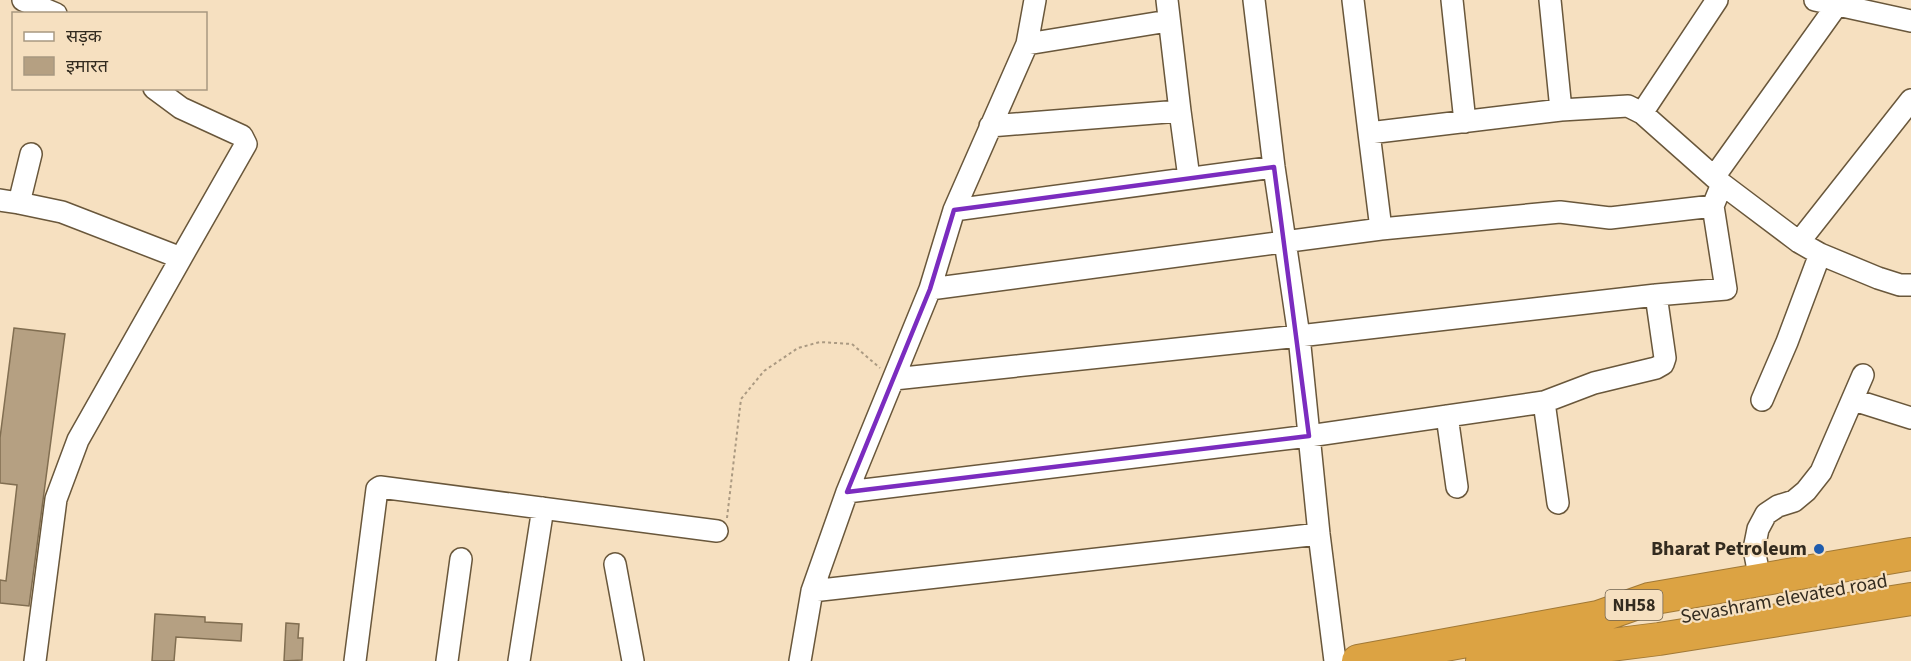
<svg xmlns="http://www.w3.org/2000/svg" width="1911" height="661" viewBox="0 0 1911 661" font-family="'Source Sans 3','Noto Sans Devanagari',sans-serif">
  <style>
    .building { fill: #b5a082; stroke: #816e51; stroke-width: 1.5 }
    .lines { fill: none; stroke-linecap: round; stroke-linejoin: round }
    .minor-casing { stroke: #69573b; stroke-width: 24 }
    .highway-casing { stroke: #a17936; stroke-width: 34 }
    .path { stroke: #ab9a82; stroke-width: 2; stroke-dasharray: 3 3; stroke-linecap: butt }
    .minor { stroke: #fff; stroke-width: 21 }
    .highway { stroke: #dca343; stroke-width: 32 }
    .marked { fill: none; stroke: #7b2cbf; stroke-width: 4.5; stroke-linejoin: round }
    .poi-dot { fill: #1f5cad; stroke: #f6e0c0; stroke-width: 2 }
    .labels { text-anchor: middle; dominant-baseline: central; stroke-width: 4.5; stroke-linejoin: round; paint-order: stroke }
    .shield { fill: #f6e0c0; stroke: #6e614f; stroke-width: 1.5 }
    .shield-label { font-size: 18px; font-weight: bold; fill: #332b1f }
    .poi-label { font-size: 20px; font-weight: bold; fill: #332b1f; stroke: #f6e0c0; text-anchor: end }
    .street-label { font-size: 20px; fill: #332b1f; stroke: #f6e0c0 }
  </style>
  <rect width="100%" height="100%" fill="#f6e0c0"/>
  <!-- building -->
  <path class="building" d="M14,328L65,334L29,606L0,603V580L6,581L17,485L0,483V438Z
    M155,614L205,617V622L242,624L241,641L176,637L174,661H152Z
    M286,623L299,624L298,638H303L302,660L284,661Z"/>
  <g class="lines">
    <!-- minor casing -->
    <g class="minor-casing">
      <path id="minor" d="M23,0L56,14
        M1254,0L1274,167L1299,336L1319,534L1335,661
        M1353,0L1369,133
        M1452,0L1465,122
        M1550,0L1561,110
        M1815,0L1911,21
        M1027,44L1168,21
        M154,88L181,108L242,136L246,144L181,258
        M1180,111L1189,178
        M1642,113L1717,0
        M990,126L1180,111L1167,0
        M1714,177L1837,5L1838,0
        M0,200L19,203L62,212L181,258L78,440L56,499L35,661
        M19,203L31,154
        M954,210L1274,167
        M1381,229L1560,212L1610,218L1713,206
        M1799,242L1911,100
        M930,289L1381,229L1369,133L1561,110L1628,106L1642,113L1722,184L1799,242L1820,254L1878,278L1900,285H1911
        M894,379L1299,336L1656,295L1726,289L1713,206L1722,184
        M1762,400L1787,342L1820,254
        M1854,400L1911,418
        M1544,402L1594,383L1656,368L1663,364L1665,358L1656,295
        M1447,416L1457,487
        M847,492L1309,436L1544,402L1558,503
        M615,564L633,661
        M1760,580L1754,549L1758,529L1766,514L1778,506L1794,501L1806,491L1821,472L1863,375
        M812,591L1319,534
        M355,661L377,489L380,487L717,531
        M447,661L461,559
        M519,661L543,508
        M800,661L812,591L847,492L930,289L954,210L1027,44L1035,0"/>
    </g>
    <!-- highway casing -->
    <g class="highway-casing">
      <path id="highway" d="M1358,661L1598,617L1649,599L1911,554
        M1482,661L1659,639L1911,599"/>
    </g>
    <!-- path -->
    <path class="path" d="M727,518L741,399L764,371L798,348L820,342L852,344L880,368"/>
    <!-- minor -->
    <use href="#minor" class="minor"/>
    <!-- highway -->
    <use href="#highway" class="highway"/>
  </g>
  <!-- marked area -->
  <path class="marked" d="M1274,167L1309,436L847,492L930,289L954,210Z"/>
  <!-- markers -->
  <circle class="poi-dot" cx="1819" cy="549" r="6"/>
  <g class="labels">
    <!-- shield labels -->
    <rect class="shield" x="1605.5" y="590" width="57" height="30" rx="4.5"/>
    <g class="shield-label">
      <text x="1634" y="605">NH58</text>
    </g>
    <!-- poi labels -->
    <g class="poi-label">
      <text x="1807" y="549">Bharat Petroleum</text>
    </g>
    <!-- street labels -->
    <g class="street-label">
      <text transform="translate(1784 599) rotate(-10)">Sevashram elevated road</text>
    </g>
  </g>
  <!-- legend -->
  <rect x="12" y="12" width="195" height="78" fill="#f6e0c0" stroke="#a89880" stroke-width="1.5"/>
  <rect x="24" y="32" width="30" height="9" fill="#ffffff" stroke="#a89880" stroke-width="1.5"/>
  <text x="66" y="42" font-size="18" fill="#332b1f">सड़क</text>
  <rect x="24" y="57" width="30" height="18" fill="#b5a082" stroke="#a89880" stroke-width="1.5"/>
  <text x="66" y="72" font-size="18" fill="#332b1f">इमारत</text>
</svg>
